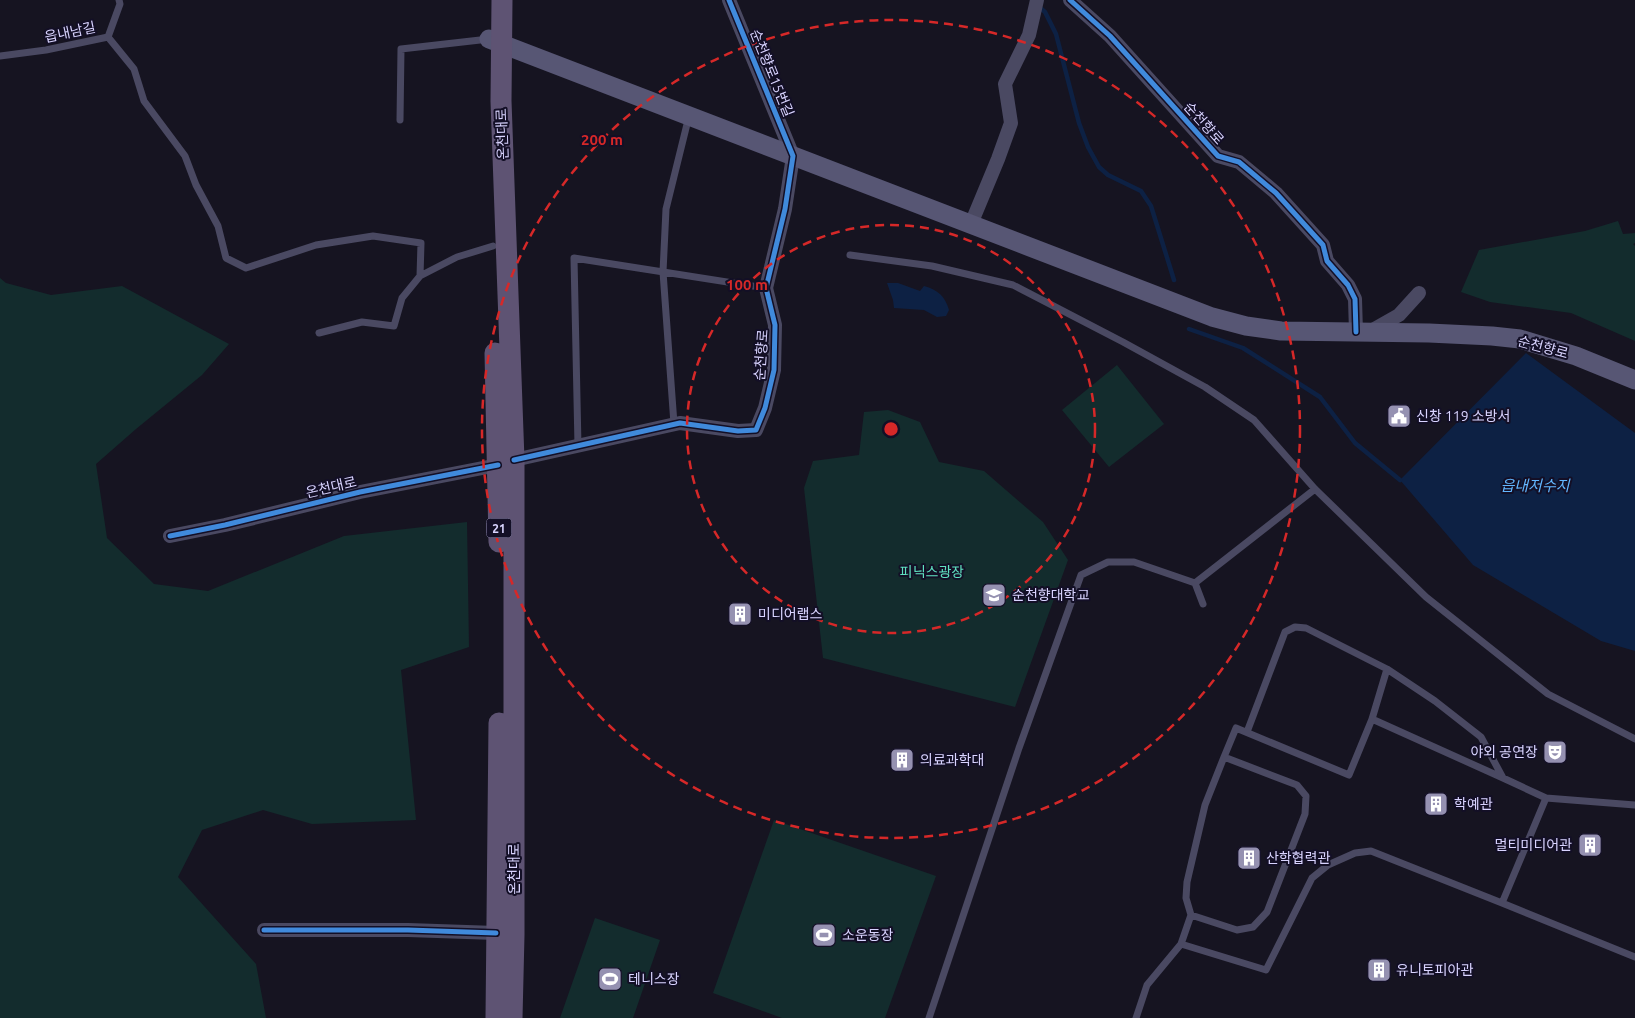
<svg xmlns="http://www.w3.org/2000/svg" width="1635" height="1018" viewBox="0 0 1635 1018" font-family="Ubuntu,'Noto Sans KR',sans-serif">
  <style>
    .green { fill: #132c2d }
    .water { fill: #0d2144 }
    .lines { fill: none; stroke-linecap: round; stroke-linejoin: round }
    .stream { stroke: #0d2144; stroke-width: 4.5 }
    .lane { stroke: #4a4962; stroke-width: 7 }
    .street { stroke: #4a4962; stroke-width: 14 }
    .secondary { stroke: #575674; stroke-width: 19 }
    .primary { stroke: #5e5373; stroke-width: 21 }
    .cycleway-casing { stroke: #130f26; stroke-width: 8 }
    .cycleway { stroke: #408adc; stroke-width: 5 }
    .ring { fill: none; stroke: #d62828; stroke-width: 2.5; stroke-dasharray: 9 6 }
    .labels { text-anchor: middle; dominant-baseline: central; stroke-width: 4; stroke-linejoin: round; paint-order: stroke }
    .shield { fill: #130f26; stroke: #9e99be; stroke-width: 1 }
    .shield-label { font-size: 12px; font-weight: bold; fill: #d9d4ff }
    .street-label { font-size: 14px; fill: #d9d4ff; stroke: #130f26 }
    .poi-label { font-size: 14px; fill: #d9d4ff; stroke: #130f26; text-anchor: start }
    .park-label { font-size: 14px; fill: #5fe0c0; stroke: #130f26 }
    .water-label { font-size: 15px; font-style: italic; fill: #62b6ff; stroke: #130f26 }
    .centre { fill: #d62828; stroke: #130f26; stroke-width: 2.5 }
    .ring-label { font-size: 15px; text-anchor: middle; font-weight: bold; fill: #d62828; stroke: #130f26; stroke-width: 4; stroke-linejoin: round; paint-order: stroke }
  </style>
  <rect width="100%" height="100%" fill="#161421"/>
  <!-- green -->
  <path class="green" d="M1618,221L1623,234L1635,233V243L1633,244L1635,246V341L1571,313L1490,302L1461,292L1479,250L1585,231Z
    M0,278L6,283L51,295L122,286L229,344L202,375L136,429L96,464L107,538L154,584L208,591L344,536L467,522L469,647L401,670L416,820L312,824L263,810L202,830L178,877L256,964L266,1018H0Z
    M1117,365L1164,424L1109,467L1062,410Z
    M888,410L920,422L939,462L984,471L1043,522L1068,560L1015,707L823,658L804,488L813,461L859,455L864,412Z
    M774,820L936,876L885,1018H782L713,993Z
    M595,918L660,940L633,1018H560Z"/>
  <!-- water -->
  <path class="water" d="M887,283H898L920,291L924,286C938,290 945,296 949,310L946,316L937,317L924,310L894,308L893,300Z
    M1526,353L1635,433V651L1601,641L1473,565L1400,480Z"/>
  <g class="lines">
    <!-- stream -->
    <path class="stream" d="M1038,6L1045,12L1056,34L1079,123L1088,147L1099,167L1108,175L1141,191L1151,206L1174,280
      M1189,329L1243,348L1320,397L1355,443L1400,480"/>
    <!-- lane -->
    <path class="lane" d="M108,37L134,69L144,101L185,156L196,185L218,226L226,258L246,268L316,245L373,236L421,243L420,276
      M0,56L46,50L108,37L120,4L119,0
      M400,120L401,49L489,39
      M850,255L932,266L1013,285L1123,342L1205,387L1254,420L1315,489L1426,597L1548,694L1635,739
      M319,333L362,322L394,326L402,298L420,276L457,257L493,246
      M674,424L663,272L666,209L689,116
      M578,446L574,258L766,288
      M1195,583L1315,489
      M1247,732L1285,632L1295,627L1306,628L1387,669
      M1503,778L1372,719L1387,669L1435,701L1481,737L1503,778L1546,798
      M1635,805L1546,798L1502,903L1635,957
      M1191,915L1186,898L1187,882L1205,805L1224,757
      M1181,944L1191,915L1237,930L1253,927L1267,912L1305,814L1306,796L1297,785L1224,757L1236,728L1349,775L1372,719
      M929,1018L1019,748L1081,575L1108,562H1134L1195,583L1203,604
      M1136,1018L1147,985L1181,944L1266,970L1312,878L1328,865L1355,853L1371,851L1502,903"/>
    <!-- street -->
    <path class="street" d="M1070,0L1110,36L1218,156L1239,162L1276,193L1323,245L1327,261L1348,285L1355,299L1356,332
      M971,224L998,159L1011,123L1005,84L1029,35L1037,0
      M1369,332L1399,315L1419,293
      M514,460L680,423L738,431L756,430L765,408L774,370L775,325L766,288L785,209L793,156L729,0
      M170,536L225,525L360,492L498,465
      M264,930H408L496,933"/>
    <!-- secondary -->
    <path class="secondary" d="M489,39L1212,317L1246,326L1281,331L1429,333L1492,336L1520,339L1576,356L1635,380"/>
    <!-- primary -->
    <path class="primary" d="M502,0L501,101L514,460V935L512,1018
      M495,353L499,542
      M496,1018L499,723"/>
    <!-- cycleway casing -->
    <g class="cycleway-casing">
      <path id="cycleway" d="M1070,0L1110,36L1218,156L1239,162L1276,193L1323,245L1327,261L1348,285L1355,299L1356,332
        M514,460L680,423L738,431L756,430L765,408L774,370L775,325L766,288L785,209L793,156L729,0
        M170,536L225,525L360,492L498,465
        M264,930H408L496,933"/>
    </g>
    <!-- cycleway -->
    <use href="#cycleway" class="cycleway"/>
  </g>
  <!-- distance rings -->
  <g class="ring">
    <circle cx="891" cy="429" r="204"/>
    <circle cx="891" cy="429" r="409"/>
  </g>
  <!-- icons -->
  <defs>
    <g id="civic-square" transform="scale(1.25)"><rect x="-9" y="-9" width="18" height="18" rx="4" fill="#9591b1" stroke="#130f26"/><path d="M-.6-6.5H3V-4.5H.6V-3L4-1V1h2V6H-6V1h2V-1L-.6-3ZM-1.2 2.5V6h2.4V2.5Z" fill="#fff"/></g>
    <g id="university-square" transform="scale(1.25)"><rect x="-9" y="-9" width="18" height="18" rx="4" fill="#9591b1" stroke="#130f26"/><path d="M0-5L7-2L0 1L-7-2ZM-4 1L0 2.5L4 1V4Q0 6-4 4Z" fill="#fff"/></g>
    <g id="building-square" transform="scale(1.25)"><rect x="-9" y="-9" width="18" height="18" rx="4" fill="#9591b1" stroke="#130f26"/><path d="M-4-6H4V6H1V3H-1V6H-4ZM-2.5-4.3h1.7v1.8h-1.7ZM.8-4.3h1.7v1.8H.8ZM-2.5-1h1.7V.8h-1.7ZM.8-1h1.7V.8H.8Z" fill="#fff"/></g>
    <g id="theatre-square" transform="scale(1.25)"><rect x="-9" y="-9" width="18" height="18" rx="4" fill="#9591b1" stroke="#130f26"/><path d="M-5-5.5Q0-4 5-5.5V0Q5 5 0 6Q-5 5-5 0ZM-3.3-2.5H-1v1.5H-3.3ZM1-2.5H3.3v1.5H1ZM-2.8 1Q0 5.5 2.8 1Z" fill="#fff"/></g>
    <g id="stadium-square" transform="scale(1.25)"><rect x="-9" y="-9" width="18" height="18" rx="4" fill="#9591b1" stroke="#130f26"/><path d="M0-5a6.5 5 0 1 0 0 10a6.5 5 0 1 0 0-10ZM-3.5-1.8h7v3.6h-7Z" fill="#fff"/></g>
  </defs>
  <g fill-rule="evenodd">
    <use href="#civic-square" x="1399" y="416"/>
    <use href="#university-square" x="994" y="595"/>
    <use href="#building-square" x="740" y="614"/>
    <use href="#theatre-square" x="1555" y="752"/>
    <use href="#building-square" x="902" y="760"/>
    <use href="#building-square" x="1436" y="804"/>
    <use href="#building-square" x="1590" y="845"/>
    <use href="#building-square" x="1249" y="858"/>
    <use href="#stadium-square" x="824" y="935"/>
    <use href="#building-square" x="1379" y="970"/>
    <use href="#stadium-square" x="610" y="979"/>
  </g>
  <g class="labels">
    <!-- shield labels -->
    <rect class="shield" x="486.5" y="518.5" width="25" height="19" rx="4"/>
    <g class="shield-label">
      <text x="499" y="528">21</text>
    </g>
    <!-- street labels -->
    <g class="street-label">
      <text transform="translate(70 32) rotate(-12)">읍내남길</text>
      <text transform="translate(772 73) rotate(68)">순천향로15번길</text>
      <text transform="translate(1204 123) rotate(48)">순천향로</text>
      <text transform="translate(502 134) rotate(-92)">온천대로</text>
      <text transform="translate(1543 347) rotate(15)">순천향로</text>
      <text transform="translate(761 355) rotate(-86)">순천향로</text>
      <text transform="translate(331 487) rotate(-13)">온천대로</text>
      <text transform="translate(514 869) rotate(-90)">온천대로</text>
    </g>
    <!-- poi labels -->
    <g class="poi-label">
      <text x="1416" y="416">신창 119 소방서</text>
      <text x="1012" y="595">순천향대학교</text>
      <text x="758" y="614">미디어랩스</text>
      <text x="1538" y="752" text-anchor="end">야외 공연장</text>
      <text x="920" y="760">의료과학대</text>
      <text x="1454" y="804">학예관</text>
      <text x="1572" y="845" text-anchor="end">멀티미디어관</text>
      <text x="1266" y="858">산학협력관</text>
      <text x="842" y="935">소운동장</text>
      <text x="1396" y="970">유니토피아관</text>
      <text x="628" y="979">테니스장</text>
    </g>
    <!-- park labels -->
    <g class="park-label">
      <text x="932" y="572">피닉스광장</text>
    </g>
    <!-- water labels -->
    <g class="water-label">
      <text x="1535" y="485">읍내저수지</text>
    </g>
  </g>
  <circle cx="891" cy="429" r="8" class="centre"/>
  <g class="ring-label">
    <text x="602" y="145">200 m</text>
    <text x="747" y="290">100 m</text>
  </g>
</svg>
